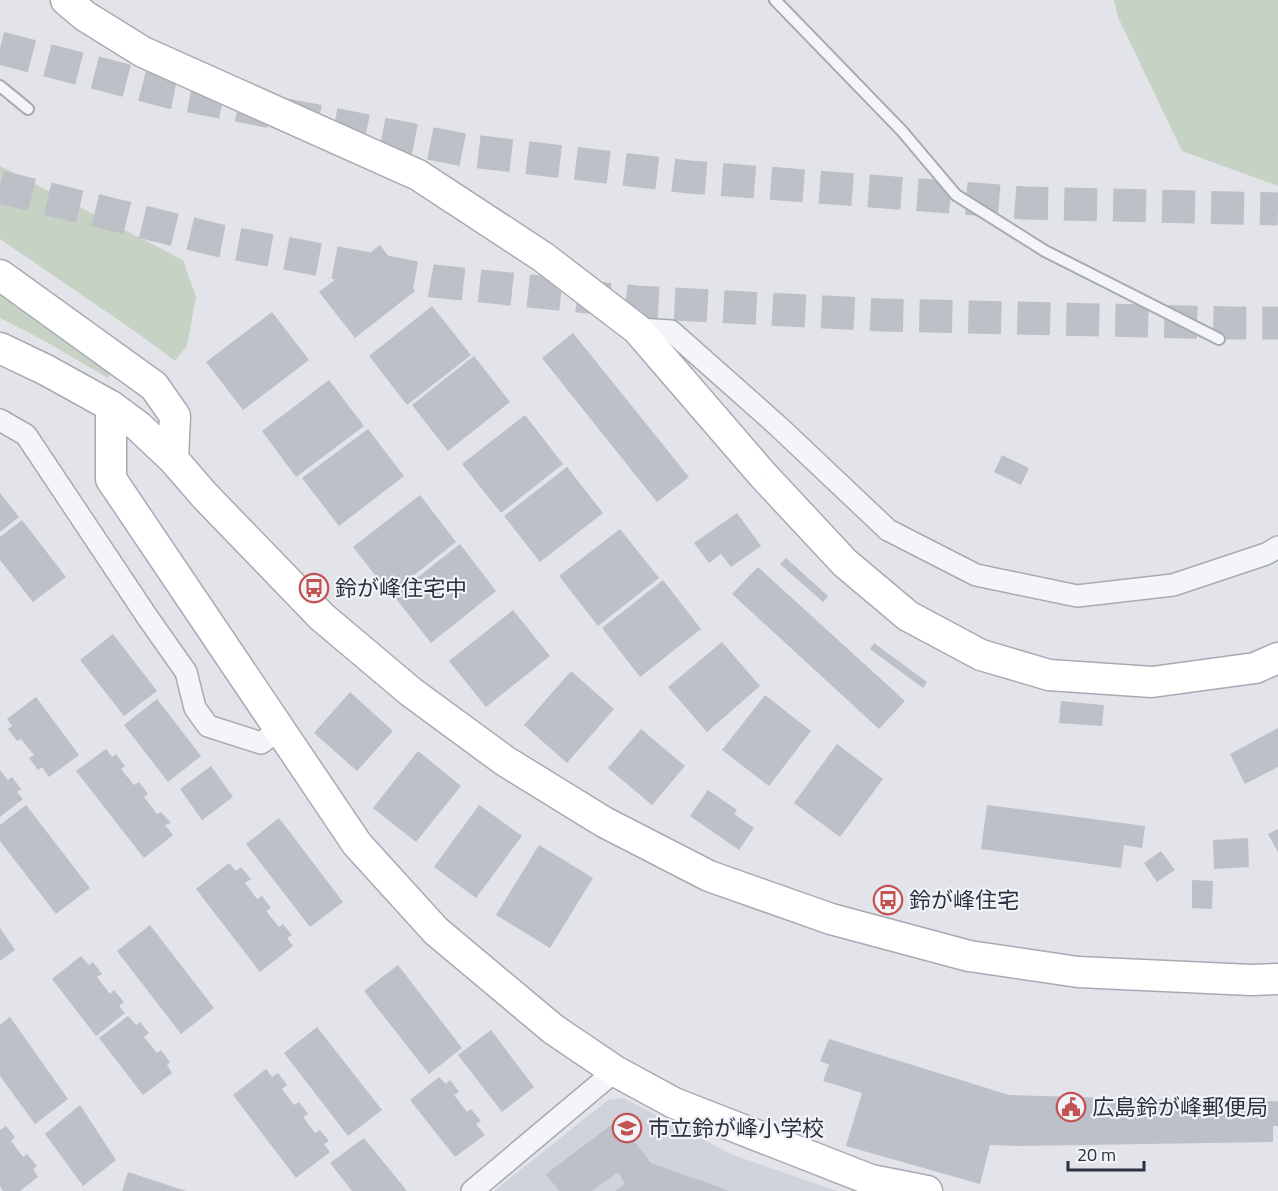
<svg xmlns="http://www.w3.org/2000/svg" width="1278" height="1191" viewBox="0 0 1278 1191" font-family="'Titillium Web','Noto Sans JP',sans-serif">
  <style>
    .built { fill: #d0d3db }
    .green { fill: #c5d2c4 }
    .building { fill: #bdbfc9 }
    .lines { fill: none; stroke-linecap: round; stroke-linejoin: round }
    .highway-tunnel { stroke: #bec0c7; stroke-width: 33; stroke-dasharray: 33 16; stroke-linecap: butt }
    .lane-casing { stroke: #a8aab3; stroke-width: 14 }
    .street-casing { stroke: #a8aab3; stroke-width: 24 }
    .secondary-casing { stroke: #a8aab3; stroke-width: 33 }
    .lane { stroke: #f4f5f8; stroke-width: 10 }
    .street { stroke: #f4f5f8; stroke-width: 21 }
    .secondary { stroke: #fff; stroke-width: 30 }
    .labels { text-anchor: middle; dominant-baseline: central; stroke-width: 4.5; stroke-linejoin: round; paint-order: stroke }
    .poi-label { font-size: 22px; fill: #2c3040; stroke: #f2f3f7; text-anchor: start }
  </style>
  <rect width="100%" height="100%" fill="#e2e4e9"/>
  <!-- built -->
  <path class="built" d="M623,1098L733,1155L837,1191H494L608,1100Z"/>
  <!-- green -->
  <path class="green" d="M1114,0H1278V186L1182,151L1118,17Z
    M0,166L183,260L196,297L187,346L175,361L136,332L0,239Z
    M0,288L112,371L108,378L43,340L0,318Z"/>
  <!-- building -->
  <path class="building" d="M380,245L415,291L355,338L319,292Z
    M432,306L471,355L407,405L369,356Z
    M272,312L309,360L243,410L206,362Z
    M573,333L689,477L657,502L542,358Z
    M474,356L510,402L448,451L412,405Z
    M329,380L364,426L296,477L262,431Z
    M525,415L563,464L501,513L462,464Z
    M368,429L404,476L339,526L302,478Z
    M1002,455L1029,468L1021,485L994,472Z
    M567,467L603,513L540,562L504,516Z
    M0,493L19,517L0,532Z
    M420,495L456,542L390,594L353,547Z
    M737,513L761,546L731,567L721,554L709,563L694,543Z
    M22,520L66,577L33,602L0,560V537Z
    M620,529L659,578L598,626L559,576Z
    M460,544L496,591L431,643L394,596Z
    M786,558L828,596L823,602L780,564Z
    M758,567L905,701L879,729L732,594Z
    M663,580L701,629L640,677L602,628Z
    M513,610L550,656L486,707L449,661Z
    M113,634L157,691L124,716L80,660Z
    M722,642L760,686L707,732L668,687Z
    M874,643L927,682L923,688L870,649Z
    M571,671L614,709L567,763L524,725Z
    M350,692L393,731L357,771L314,733Z
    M765,695L811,731L769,786L722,750Z
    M36,697L79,755L49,777L42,767L38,770L29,758L34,755L21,739L17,741L8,729L12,726L7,719Z
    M157,699L201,756L168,782L124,725Z
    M1061,701L1104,705L1102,726L1059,723Z
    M1278,728V767L1245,784L1230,754Z
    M641,729L685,766L652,805L608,768Z
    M837,744L883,779L840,837L794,803Z
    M106,749L112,757L116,754L125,766L121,769L134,785L139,782L148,794L144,797L157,814L161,812L171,823L165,825L173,835L144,858L76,771Z
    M418,751L461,786L416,842L373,808Z
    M211,766L233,797L202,820L180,789Z
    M0,770L8,780L12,777L21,789L17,792L23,799L0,817Z
    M708,790L737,810L734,814L754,828L739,850L690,816Z
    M26,805L90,888L56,914L0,841V825Z
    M479,805L522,836L476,898L434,867Z
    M987,805L1145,826L1142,848L1124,845L1121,868L981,849Z
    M279,818L343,902L310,927L246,844Z
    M1278,829V852L1268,834Z
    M1248,838L1249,867L1214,869L1213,840Z
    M539,845L593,878L550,948L496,915Z
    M1161,851L1175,870L1157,882L1144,863Z
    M229,863L236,871L241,867L251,879L245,883L257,899L262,896L271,908L266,911L279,927L283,924L292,935L287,938L293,946L260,972L196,889Z
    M1192,880L1213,881L1212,909L1192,908Z
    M150,925L214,1008L181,1034L117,951Z
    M0,928L15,950L0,961Z
    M81,956L89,965L93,962L102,974L97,977L110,994L114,990L124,1002L119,1006L125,1013L96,1036L52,979Z
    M398,965L462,1048L429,1074L364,991Z
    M128,1016L136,1025L140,1022L149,1033L144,1037L157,1053L161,1050L170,1062L167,1065L172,1073L143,1095L99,1038Z
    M10,1017L68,1099L35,1124L0,1076V1025Z
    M317,1027L382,1110L348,1136L284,1053Z
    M491,1030L534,1087L502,1112L458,1055Z
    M829,1039L1009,1095L1253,1102L1277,1101L1278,1102V1126H1273V1142L1017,1146L990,1145L980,1184L846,1146L862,1093L823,1081L829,1065L820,1061Z
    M266,1069L272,1077L278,1073L287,1085L282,1089L294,1105L299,1102L308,1114L303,1117L315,1133L320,1130L329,1141L324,1144L330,1152L296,1178L233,1095Z
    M439,1077L446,1084L450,1080L459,1092L454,1095L467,1112L471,1109L481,1121L476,1124L485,1135L455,1157L410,1100Z
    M80,1105L116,1160L83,1186L45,1134Z
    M618,1120L651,1163L730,1191H615L625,1184L618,1172L592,1191H559L546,1174Z
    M6,1126L15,1137L11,1141L23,1157L27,1154L37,1166L33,1169L38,1177L20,1191H3L0,1186V1130Z
    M364,1138L407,1191H352L330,1163Z
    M128,1172L186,1191H122Z"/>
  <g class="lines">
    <!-- highway-tunnel -->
    <path class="highway-tunnel" d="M0,48L170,92L464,150L689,177L1026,203L1278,209
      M0,187L221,241L433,281L636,302L882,315L1232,323H1278"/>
    <!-- lane casing -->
    <g class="lane-casing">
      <path id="lane" d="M775,0L902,131L956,195L1045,251L1219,339
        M0,86L28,109"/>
    </g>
    <!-- street casing -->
    <g class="street-casing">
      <path id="street" d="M637,329L671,331L778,426L888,530L976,575L1077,596L1173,585L1266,554L1278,547
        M0,420L26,435L148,618L186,672L195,708L208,726L261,743L280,729
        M472,1191L615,1071"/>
    </g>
    <!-- secondary casing -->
    <g class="secondary-casing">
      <path id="secondary" d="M66,0L85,16L143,52L418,175L543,257L637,329L762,474L845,563L908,616L981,655L1049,675L1152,682L1255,668L1278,658
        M0,275L154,386L175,416L173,459
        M0,348L46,370L111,406L138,426L173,459L205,496L322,617L411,692L505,761L604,822L709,876L831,919L969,956L1078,972L1251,980L1278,979
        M111,406V479L357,844L436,931L553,1029L615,1071L674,1103L871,1180L927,1191"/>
    </g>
    <!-- lane -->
    <use href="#lane" class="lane"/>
    <!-- street -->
    <use href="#street" class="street"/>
    <!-- secondary -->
    <use href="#secondary" class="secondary"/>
  </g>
  <!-- icons -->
  <defs>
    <g id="bus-ring" transform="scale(1.5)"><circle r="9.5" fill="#f2f3f7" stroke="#c35353" stroke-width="1.5"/><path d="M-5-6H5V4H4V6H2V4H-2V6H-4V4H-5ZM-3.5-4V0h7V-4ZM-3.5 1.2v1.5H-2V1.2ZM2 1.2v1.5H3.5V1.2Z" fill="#c35353"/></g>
    <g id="civic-ring" transform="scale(1.5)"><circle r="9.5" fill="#f2f3f7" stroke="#c35353" stroke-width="1.5"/><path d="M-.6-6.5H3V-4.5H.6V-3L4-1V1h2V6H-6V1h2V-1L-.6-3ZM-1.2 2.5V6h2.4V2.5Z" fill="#c35353"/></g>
    <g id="school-ring" transform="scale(1.5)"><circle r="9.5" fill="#f2f3f7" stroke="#c35353" stroke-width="1.5"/><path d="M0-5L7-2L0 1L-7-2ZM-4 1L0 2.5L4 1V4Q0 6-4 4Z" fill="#c35353"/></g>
  </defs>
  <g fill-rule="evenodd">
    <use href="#bus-ring" x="314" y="588"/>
    <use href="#bus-ring" x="888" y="900"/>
    <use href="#civic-ring" x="1071" y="1107"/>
    <use href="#school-ring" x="627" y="1128"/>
  </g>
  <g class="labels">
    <!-- poi labels -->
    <g class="poi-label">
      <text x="335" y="588">鈴が峰住宅中</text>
      <text x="909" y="900">鈴が峰住宅</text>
      <text x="1092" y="1107">広島鈴が峰郵便局</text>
      <text x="648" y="1128">市立鈴が峰小学校</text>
    </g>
  </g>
  <!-- scale -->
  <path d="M1068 1161v9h76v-9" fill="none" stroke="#2c3040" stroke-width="3"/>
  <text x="1077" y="1161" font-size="18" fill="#2c3040" stroke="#f2f3f7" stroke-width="4.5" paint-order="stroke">20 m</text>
</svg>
